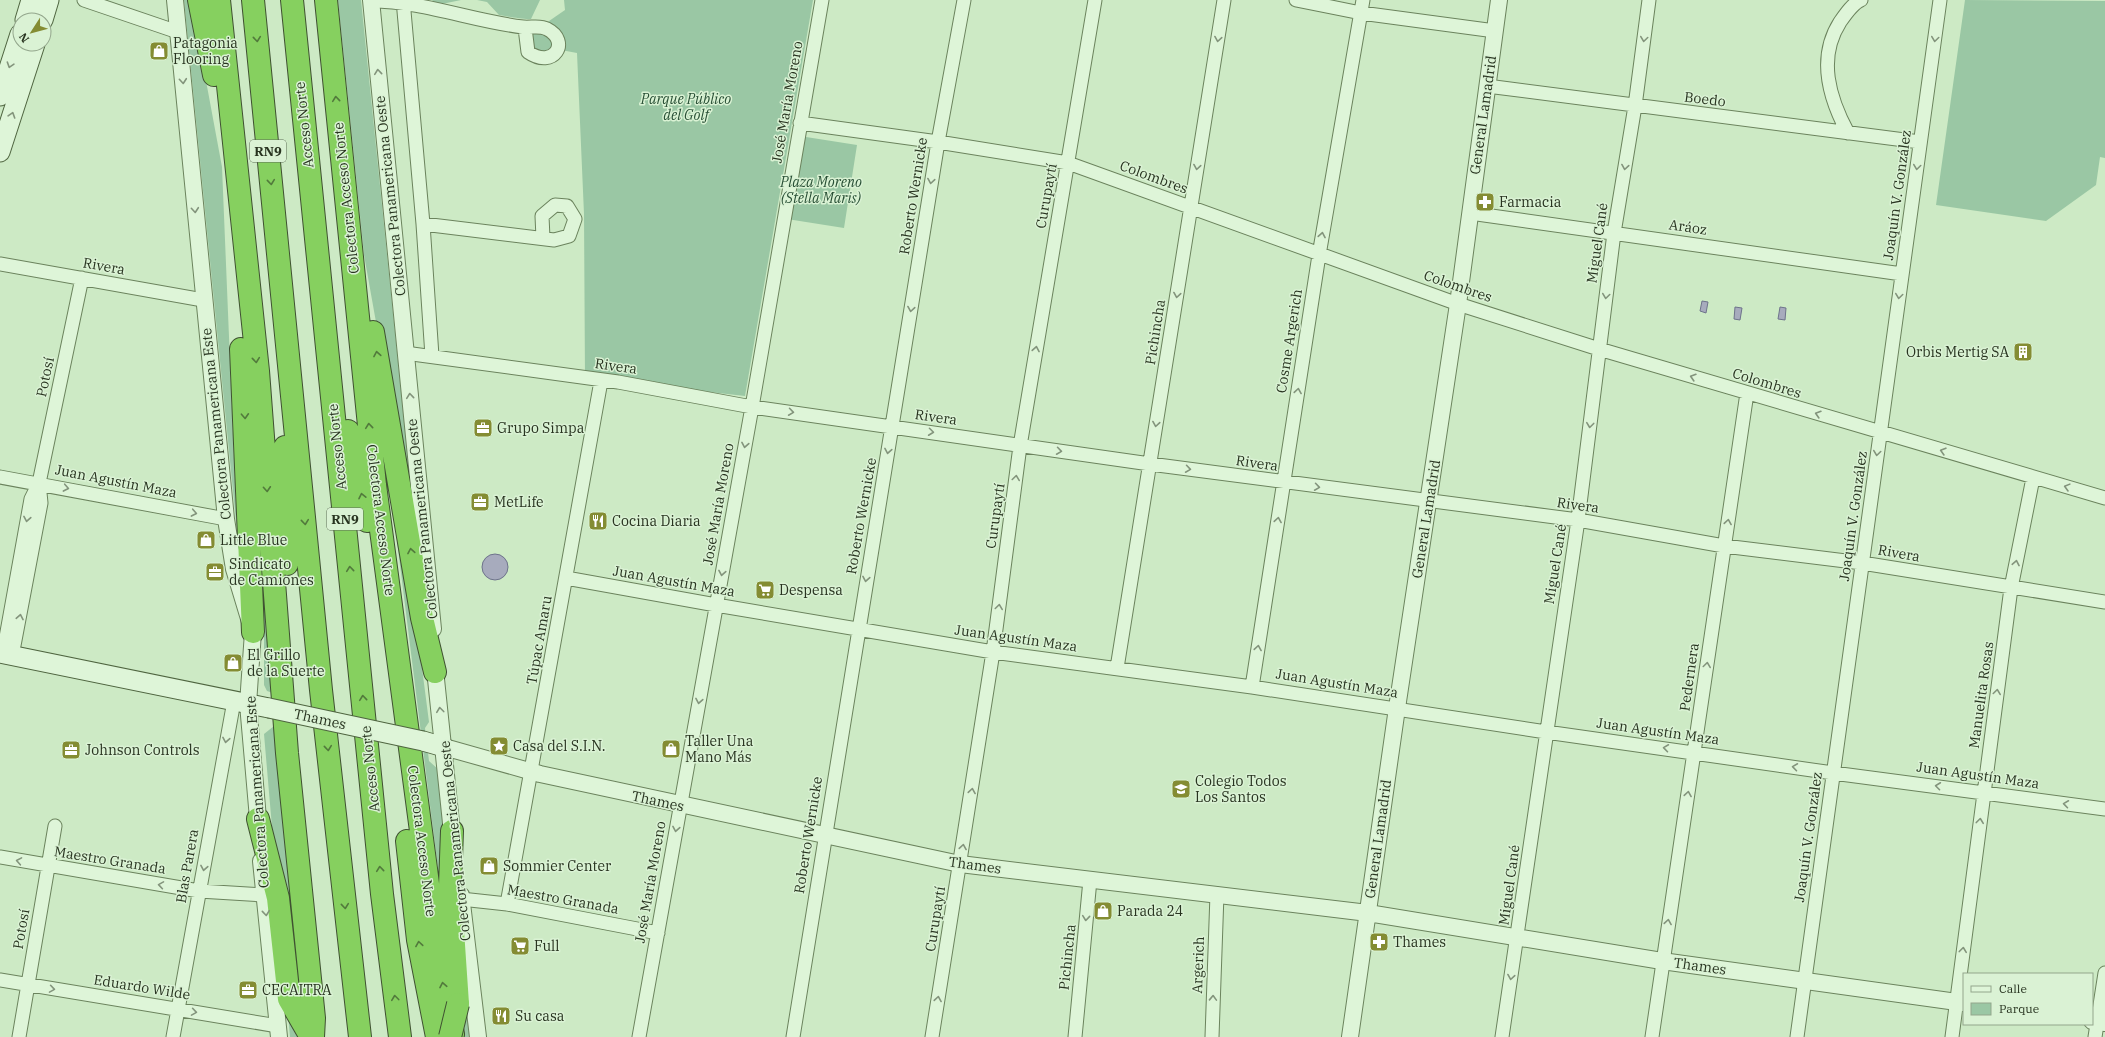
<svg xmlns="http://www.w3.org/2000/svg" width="2105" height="1037" viewBox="0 0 2105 1037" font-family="'IBM Plex Serif',serif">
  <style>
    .green { fill: #9ac7a4 }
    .water { fill: #a7abbd; stroke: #6e738b }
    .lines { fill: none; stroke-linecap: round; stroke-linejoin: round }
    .minor-casing { stroke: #6b835d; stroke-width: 15 }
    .tertiary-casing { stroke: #6b835d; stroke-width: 18 }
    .secondary-casing { stroke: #4f6540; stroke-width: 21 }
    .motorway-casing { stroke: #3f5131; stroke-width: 24 }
    .minor { stroke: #def5d8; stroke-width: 13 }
    .tertiary { stroke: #def5d8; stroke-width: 16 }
    .secondary { stroke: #def5d8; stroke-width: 19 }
    .motorway { stroke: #86d05f; stroke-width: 22 }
    .secondary-bridge-casing { stroke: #4f6540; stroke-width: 21; stroke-linecap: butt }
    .motorway-bridge-casing { stroke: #3f5131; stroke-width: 24; stroke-linecap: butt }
    .secondary-bridge { stroke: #def5d8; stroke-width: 19 }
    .motorway-bridge { stroke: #86d05f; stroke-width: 22 }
    .oneway { stroke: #527a3c }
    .oneway2 { stroke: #83947c }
    .labels { text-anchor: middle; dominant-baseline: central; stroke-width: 3; stroke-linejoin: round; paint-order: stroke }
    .shield { fill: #daf2d4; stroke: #5d6d56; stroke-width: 1 }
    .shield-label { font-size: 13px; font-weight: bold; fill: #283420 }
    .poi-label { font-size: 14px; fill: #283420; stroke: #daf2d4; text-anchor: start }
    .park-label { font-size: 14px; font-style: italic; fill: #284f35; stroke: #daf2d4 }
    .street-label { font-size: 14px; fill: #283420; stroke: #daf2d4 }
  </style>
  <rect width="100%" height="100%" fill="#cdeac5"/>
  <!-- green -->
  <path class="green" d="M184,0H191L222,167L237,531Z
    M338,0H361L418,557L364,255Z
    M432,0H461L437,5Z
    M477,0H540L531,19C525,20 505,16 499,15L487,2Z
    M564,0H813L745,396L585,378L584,214L577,53L561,50L547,61L523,39L565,10Z
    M1965,0L2105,1V158L2100,157L2096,185L2046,221L1936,205Z
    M806,137L857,145L844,228L787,219L801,141Z
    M253,388L279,695L267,691L264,685V614L256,564Z
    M378,389L411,583L429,722L425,728L429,761L439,770L441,783L446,933Z
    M274,726L281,728L306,1037H290L264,734Z
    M465,1003L470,1037H463Z"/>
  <!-- water -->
  <path class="water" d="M1702,301L1708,302L1706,313L1700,311Z
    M1735,307L1742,308L1740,320L1734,319Z
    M1780,307L1786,308L1785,320L1778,319Z
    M482 567a13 13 0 1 1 26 0a13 13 0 1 1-26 0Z"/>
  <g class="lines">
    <!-- minor casing -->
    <g class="minor-casing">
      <path id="minor" d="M84,0L178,32
        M403,0L423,224L432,356
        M1296,0L1361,13L1495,31
        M371,1C423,1 472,21 523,27C531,28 540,25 547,29C571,41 554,70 528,52L525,28
        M1487,86L1920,142
        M800,123L938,142L1068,163L1458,304L1599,349L2105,498
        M1848,133C1829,98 1817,58 1840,22C1845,15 1853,3 1861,0
        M1470,213L1902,274
        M423,224L554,240L569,236L575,219L567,206L555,205L542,216L543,238
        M0,264L203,300
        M405,353L618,382L752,407L1150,464L1578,520L1724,546L1862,563L2105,602
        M0,477L226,519
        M566,578L716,605L993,652L1252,687L1546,732L1833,773L2105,809
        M3,654L31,499L39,483L82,278
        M12,656L41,503L39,483
        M1117,668L1224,0
        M1252,687L1319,255L1363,0
        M0,857L199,891L264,895
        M461,899L507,904L658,933
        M507,904L601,381
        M0,980L278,1026
        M19,1037L55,826
        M173,1037L234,701
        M639,1037L752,407L822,0
        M793,1037L938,142L964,0
        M932,1037L993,652L1020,446L1095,0
        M1075,1037L1090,880
        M1212,1037L1217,894
        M1502,1037L1578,520L1614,233L1635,106L1649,0
        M1652,1037L1747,393
        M1797,1037L1940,0
        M1952,1037L2011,588L2033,478
        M2095,1037L2105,973"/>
    </g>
    <!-- tertiary casing -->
    <g class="tertiary-casing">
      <path id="tertiary" d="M175,0L226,519L234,569L253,632L248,704L259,830
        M371,0L433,629
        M434,660L453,842
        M444,747L540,774L960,864L1368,913L1662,961L1964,1003
        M261,861L279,1037
        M461,895L478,1037
        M2092,1021L2105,1023
        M1350,1037L1397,708L1458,304L1499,0"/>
    </g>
    <!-- secondary casing -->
    <g class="secondary-casing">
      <path id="secondary" d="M25,20L31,0
        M43,20L49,0
        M0,96L20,34
        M0,152L35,44
        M0,653L269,708
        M423,741L444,747"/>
    </g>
    <!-- motorway casing -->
    <g class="motorway-casing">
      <path id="motorway" d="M199,0L214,75
        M219,0L258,371L287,753L314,1018L313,1037
        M253,0L321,690L360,1037
        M292,0L382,894L400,1037
        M326,0L375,485L438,959L453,1034
        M373,332L422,618L435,672
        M241,349L253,632
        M348,431L367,521
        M285,447L287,564
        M258,819L278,898L289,999L311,1037
        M452,831L450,886L458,1004
        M407,841L418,940L437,1037"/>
    </g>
    <!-- minor -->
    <use href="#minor" class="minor"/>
    <!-- tertiary -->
    <use href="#tertiary" class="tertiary"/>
    <!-- secondary -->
    <use href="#secondary" class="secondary"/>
    <!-- motorway -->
    <use href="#motorway" class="motorway"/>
    <!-- secondary-bridge casing -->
    <g class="secondary-bridge-casing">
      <path id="secondary-bridge" d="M269,708L423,741"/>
    </g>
    <!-- motorway-bridge casing -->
    <g class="motorway-bridge-casing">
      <path id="motorway-bridge" d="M450,1037L458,1004"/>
    </g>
    <!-- secondary-bridge -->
    <use href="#secondary-bridge" class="secondary-bridge"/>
    <!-- motorway-bridge -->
    <use href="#motorway-bridge" class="motorway-bridge"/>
  </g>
  <!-- one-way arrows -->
  <defs><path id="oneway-chevron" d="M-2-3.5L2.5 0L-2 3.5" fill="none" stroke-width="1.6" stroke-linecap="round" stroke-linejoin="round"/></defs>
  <g class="oneway">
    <use href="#oneway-chevron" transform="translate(257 39) rotate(84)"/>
    <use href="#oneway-chevron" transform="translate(336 99) rotate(-96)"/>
    <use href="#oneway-chevron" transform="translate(271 182) rotate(84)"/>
    <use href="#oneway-chevron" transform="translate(377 354) rotate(-100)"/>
    <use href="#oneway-chevron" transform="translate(256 360) rotate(84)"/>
    <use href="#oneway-chevron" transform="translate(245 416) rotate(87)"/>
    <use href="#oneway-chevron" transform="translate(369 426) rotate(-96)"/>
    <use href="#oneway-chevron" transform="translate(267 489) rotate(86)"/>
    <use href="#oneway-chevron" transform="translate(362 496) rotate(-102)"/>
    <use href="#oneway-chevron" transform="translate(305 522) rotate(84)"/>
    <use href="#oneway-chevron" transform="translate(411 551) rotate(-100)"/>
    <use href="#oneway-chevron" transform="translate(350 569) rotate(-96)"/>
    <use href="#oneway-chevron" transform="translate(363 698) rotate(-96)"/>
    <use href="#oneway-chevron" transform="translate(328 748) rotate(84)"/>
    <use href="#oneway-chevron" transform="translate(380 869) rotate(-96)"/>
    <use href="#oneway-chevron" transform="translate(345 906) rotate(84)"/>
    <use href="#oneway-chevron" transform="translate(419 944) rotate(-99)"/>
    <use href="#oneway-chevron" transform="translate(443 985) rotate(-101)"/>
    <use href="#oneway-chevron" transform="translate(395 998) rotate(-97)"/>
  </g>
  <g class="oneway2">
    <use href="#oneway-chevron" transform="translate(1218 39) rotate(99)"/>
    <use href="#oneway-chevron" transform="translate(1644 39) rotate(98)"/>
    <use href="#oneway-chevron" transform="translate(1935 39) rotate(98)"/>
    <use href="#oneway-chevron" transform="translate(10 65) rotate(108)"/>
    <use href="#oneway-chevron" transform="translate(378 72) rotate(-96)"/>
    <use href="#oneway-chevron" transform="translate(183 81) rotate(85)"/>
    <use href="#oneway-chevron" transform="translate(12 115) rotate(-72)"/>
    <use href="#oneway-chevron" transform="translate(1197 167) rotate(99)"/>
    <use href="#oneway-chevron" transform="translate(1625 167) rotate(99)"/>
    <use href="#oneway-chevron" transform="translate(1917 167) rotate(98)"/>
    <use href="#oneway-chevron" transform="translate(931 181) rotate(99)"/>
    <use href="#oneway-chevron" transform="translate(195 210) rotate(85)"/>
    <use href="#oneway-chevron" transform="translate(1322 235) rotate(-80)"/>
    <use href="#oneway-chevron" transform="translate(1177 295) rotate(99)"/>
    <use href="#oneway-chevron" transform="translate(1606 296) rotate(98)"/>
    <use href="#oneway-chevron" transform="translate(1899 296) rotate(98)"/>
    <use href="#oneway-chevron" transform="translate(911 309) rotate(99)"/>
    <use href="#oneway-chevron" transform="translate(1036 349) rotate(-80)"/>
    <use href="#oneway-chevron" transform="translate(1693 377) rotate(-163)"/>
    <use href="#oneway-chevron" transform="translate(1298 391) rotate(-81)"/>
    <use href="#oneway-chevron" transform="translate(410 396) rotate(-96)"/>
    <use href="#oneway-chevron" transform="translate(791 412) rotate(8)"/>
    <use href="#oneway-chevron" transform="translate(1818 414) rotate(-163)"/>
    <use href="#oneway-chevron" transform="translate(1156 424) rotate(99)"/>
    <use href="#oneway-chevron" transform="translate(1590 425) rotate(97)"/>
    <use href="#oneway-chevron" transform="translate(931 432) rotate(7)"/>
    <use href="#oneway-chevron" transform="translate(745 445) rotate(100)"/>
    <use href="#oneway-chevron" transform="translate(888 451) rotate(100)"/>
    <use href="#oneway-chevron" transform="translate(1059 451) rotate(8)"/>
    <use href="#oneway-chevron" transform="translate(1943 451) rotate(-164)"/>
    <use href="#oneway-chevron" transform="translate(1877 453) rotate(98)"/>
    <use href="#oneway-chevron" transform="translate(1188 469) rotate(8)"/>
    <use href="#oneway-chevron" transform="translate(1016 478) rotate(-82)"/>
    <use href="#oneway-chevron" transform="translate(1317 487) rotate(8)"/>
    <use href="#oneway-chevron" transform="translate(2067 487) rotate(-165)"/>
    <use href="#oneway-chevron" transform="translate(66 488) rotate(11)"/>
    <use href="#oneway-chevron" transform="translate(194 513) rotate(11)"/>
    <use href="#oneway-chevron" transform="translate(27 519) rotate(100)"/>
    <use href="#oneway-chevron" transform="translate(1278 520) rotate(-81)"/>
    <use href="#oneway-chevron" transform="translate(1728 522) rotate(-81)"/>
    <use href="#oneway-chevron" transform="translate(2016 563) rotate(-79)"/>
    <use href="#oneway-chevron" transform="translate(722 573) rotate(100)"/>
    <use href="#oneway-chevron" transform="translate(866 579) rotate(100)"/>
    <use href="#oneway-chevron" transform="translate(999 607) rotate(-82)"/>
    <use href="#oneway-chevron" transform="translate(20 617) rotate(-79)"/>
    <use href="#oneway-chevron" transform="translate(1258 648) rotate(-81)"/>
    <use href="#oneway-chevron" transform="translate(1707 665) rotate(-82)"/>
    <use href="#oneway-chevron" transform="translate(1997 692) rotate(-82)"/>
    <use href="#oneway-chevron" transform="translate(699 701) rotate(100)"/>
    <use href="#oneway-chevron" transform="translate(440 710) rotate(-97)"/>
    <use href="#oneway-chevron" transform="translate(226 740) rotate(100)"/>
    <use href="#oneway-chevron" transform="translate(1666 748) rotate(-172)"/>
    <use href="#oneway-chevron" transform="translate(1795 767) rotate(-172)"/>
    <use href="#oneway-chevron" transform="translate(1938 786) rotate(-173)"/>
    <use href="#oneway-chevron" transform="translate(972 791) rotate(-81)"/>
    <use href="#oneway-chevron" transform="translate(1688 794) rotate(-81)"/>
    <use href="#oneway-chevron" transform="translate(2066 804) rotate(-172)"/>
    <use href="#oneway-chevron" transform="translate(1980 821) rotate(-83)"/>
    <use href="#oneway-chevron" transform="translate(676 829) rotate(100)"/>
    <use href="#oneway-chevron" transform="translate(963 847) rotate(-81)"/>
    <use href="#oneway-chevron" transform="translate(19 861) rotate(-170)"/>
    <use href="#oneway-chevron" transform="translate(204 868) rotate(100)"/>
    <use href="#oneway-chevron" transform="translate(161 885) rotate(-171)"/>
    <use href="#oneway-chevron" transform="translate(266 913) rotate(84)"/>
    <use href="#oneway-chevron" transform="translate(1086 918) rotate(96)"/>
    <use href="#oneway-chevron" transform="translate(1668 922) rotate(-81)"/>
    <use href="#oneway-chevron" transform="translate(1963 950) rotate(-83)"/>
    <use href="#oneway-chevron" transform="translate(1511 977) rotate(99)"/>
    <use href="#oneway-chevron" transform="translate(52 989) rotate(9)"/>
    <use href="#oneway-chevron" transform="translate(1213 998) rotate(-88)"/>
    <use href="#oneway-chevron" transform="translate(938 999) rotate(-81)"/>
    <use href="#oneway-chevron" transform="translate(194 1012) rotate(9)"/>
  </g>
  <!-- icons -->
  <defs>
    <g id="shop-square" transform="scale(1)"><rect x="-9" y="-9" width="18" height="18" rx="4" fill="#848c33" stroke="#daf2d4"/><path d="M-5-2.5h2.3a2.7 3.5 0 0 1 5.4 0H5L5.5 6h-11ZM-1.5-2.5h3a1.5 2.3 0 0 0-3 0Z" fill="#fff"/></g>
    <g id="pharmacy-square" transform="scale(1)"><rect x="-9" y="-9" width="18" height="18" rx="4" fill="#848c33" stroke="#daf2d4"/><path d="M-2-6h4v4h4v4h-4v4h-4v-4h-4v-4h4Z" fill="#fff"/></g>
    <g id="building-square" transform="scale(1)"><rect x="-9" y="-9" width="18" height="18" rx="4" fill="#848c33" stroke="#daf2d4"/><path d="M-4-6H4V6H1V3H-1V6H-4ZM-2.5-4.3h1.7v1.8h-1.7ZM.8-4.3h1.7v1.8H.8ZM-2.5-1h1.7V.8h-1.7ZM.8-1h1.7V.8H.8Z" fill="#fff"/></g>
    <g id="office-square" transform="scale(1)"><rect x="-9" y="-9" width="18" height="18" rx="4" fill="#848c33" stroke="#daf2d4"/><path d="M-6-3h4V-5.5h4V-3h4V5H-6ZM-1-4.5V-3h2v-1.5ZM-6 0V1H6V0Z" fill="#fff"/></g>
    <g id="restaurant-square" transform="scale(1)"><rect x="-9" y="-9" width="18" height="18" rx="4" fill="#848c33" stroke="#daf2d4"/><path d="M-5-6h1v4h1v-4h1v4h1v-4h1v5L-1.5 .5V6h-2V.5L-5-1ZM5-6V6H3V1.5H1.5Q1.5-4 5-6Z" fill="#fff"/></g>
    <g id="supermarket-square" transform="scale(1)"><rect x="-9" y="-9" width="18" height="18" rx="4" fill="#848c33" stroke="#daf2d4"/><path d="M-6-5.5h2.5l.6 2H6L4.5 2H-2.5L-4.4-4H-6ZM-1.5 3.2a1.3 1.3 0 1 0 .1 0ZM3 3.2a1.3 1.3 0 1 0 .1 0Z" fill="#fff"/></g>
    <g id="sight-square" transform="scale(1)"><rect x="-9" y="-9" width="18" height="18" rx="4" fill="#848c33" stroke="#daf2d4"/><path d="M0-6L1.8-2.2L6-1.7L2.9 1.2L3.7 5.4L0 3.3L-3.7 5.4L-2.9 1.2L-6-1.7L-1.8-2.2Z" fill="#fff"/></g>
    <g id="school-square" transform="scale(1)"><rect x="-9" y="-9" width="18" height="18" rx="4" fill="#848c33" stroke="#daf2d4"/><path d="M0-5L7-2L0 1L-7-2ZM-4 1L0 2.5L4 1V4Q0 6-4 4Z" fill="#fff"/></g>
  </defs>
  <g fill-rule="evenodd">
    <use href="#shop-square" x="159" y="51"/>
    <use href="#pharmacy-square" x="1485" y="202"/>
    <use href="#building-square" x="2023" y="352"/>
    <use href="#office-square" x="483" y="428"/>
    <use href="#office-square" x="480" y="502"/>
    <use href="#restaurant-square" x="598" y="521"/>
    <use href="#shop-square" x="206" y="540"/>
    <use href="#office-square" x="215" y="572"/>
    <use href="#supermarket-square" x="765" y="590"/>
    <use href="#shop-square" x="233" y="663"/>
    <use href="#sight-square" x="499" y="746"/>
    <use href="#shop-square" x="671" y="749"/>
    <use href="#office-square" x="71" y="750"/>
    <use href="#school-square" x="1181" y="789"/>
    <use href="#shop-square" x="489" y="866"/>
    <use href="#shop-square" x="1103" y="911"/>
    <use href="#pharmacy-square" x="1379" y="942"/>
    <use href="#supermarket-square" x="520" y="946"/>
    <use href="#office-square" x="248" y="990"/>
    <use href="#restaurant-square" x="501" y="1016"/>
  </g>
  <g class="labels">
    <!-- shield labels -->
    <g class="shield">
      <rect x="250" y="140" width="36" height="22" rx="3"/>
      <rect x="327" y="508" width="36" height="22" rx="3"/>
    </g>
    <g class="shield-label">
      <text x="268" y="151">RN9</text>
      <text x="345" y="519">RN9</text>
    </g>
    <!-- poi labels -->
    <g class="poi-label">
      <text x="173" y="43">Patagonia<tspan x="173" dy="16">Flooring</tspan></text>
      <text x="1499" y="202">Farmacia</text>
      <text x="2009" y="352" text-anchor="end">Orbis Mertig SA</text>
      <text x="497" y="428">Grupo Simpa</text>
      <text x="494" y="502">MetLife</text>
      <text x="612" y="521">Cocina Diaria</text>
      <text x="220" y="540">Little Blue</text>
      <text x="229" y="564">Sindicato<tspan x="229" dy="16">de Camiones</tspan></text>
      <text x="779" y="590">Despensa</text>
      <text x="247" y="655">El Grillo<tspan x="247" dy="16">de la Suerte</tspan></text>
      <text x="685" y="741">Taller Una<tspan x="685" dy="16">Mano Más</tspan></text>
      <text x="513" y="746">Casa del S.I.N.</text>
      <text x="85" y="750">Johnson Controls</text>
      <text x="1195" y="781">Colegio Todos<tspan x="1195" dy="16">Los Santos</tspan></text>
      <text x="503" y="866">Sommier Center</text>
      <text x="1117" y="911">Parada 24</text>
      <text x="1393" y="942">Thames</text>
      <text x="534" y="946">Full</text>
      <text x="262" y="990">CECAITRA</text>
      <text x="515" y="1016">Su casa</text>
    </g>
    <!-- park labels -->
    <g class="park-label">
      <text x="686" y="99">Parque Público<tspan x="686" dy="16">del Golf</tspan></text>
      <text x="821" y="182">Plaza Moreno<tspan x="821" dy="16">(Stella Maris)</tspan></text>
    </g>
    <!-- street labels -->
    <g class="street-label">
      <text transform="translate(1705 99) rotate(7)">Boedo</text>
      <text transform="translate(787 102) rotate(-80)">José María Moreno</text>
      <text transform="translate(1483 115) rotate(-82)">General Lamadrid</text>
      <text transform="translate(304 125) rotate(-96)">Acceso Norte</text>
      <text transform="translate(1154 177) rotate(20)">Colombres</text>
      <text transform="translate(1897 195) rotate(-82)">Joaquín V. González</text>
      <text transform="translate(390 196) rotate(-96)">Colectora Panamericana Oeste</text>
      <text transform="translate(913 196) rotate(-81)">Roberto Wernicke</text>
      <text transform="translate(1046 196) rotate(-80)">Curupaytí</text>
      <text transform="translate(346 198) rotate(-96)">Colectora Acceso Norte</text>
      <text transform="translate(1688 227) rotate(8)">Aráoz</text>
      <text transform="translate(1597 243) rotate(-82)">Miguel Cané</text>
      <text transform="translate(104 266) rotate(10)">Rivera</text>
      <text transform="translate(1458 286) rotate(19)">Colombres</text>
      <text transform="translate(1155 332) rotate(-81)">Pichincha</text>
      <text transform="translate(1289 341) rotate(-81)">Cosme Argerich</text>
      <text transform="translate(616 366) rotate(8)">Rivera</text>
      <text transform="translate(45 377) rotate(-78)">Potosí</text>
      <text transform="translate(1767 383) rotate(17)">Colombres</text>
      <text transform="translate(936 417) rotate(8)">Rivera</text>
      <text transform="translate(216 424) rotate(-96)">Colectora Panamericana Este</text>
      <text transform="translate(337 447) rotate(-96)">Acceso Norte</text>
      <text transform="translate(1257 463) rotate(8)">Rivera</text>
      <text transform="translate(116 481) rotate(11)">Juan Agustín Maza</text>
      <text transform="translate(718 504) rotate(-80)">José María Moreno</text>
      <text transform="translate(1578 505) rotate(8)">Rivera</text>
      <text transform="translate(861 516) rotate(-80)">Roberto Wernicke</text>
      <text transform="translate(995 516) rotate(-82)">Curupaytí</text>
      <text transform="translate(1853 516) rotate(-82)">Joaquín V. González</text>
      <text transform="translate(422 519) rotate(-96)">Colectora Panamericana Oeste</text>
      <text transform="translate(1426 519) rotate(-81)">General Lamadrid</text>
      <text transform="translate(381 520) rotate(83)">Colectora Acceso Norte</text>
      <text transform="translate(1899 553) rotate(10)">Rivera</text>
      <text transform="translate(1555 564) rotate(-81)">Miguel Cané</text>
      <text transform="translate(674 581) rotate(10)">Juan Agustín Maza</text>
      <text transform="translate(1016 638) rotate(8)">Juan Agustín Maza</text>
      <text transform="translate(539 640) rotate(-80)">Túpac Amaru</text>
      <text transform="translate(1689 677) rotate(-82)">Pedernera</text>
      <text transform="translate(1337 683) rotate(9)">Juan Agustín Maza</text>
      <text transform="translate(1981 695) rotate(-82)">Manuelita Rosas</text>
      <text transform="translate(320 719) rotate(12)">Thames</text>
      <text transform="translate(1658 731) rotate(8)">Juan Agustín Maza</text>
      <text transform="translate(370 769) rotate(-96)">Acceso Norte</text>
      <text transform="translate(1978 775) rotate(8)">Juan Agustín Maza</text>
      <text transform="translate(257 792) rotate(-94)">Colectora Panamericana Este</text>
      <text transform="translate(658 801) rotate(12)">Thames</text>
      <text transform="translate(808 835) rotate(-81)">Roberto Wernicke</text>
      <text transform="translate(1808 837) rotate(-82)">Joaquín V. González</text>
      <text transform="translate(1378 839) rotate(-82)">General Lamadrid</text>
      <text transform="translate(422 841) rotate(83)">Colectora Acceso Norte</text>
      <text transform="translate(455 841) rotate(-96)">Colectora Panamericana Oeste</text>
      <text transform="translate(110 860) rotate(9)">Maestro Granada</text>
      <text transform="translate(975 865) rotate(8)">Thames</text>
      <text transform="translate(187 866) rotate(-80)">Blas Parera</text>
      <text transform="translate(650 882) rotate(-80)">José María Moreno</text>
      <text transform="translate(1509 885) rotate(-82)">Miguel Cané</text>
      <text transform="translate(563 899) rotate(10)">Maestro Granada</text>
      <text transform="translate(935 919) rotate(-81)">Curupaytí</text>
      <text transform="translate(21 929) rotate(-80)">Potosí</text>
      <text transform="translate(1067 957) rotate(-84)">Pichincha</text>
      <text transform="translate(1198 965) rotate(-88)">Argerich</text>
      <text transform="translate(1700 966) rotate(8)">Thames</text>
      <text transform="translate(142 987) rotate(9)">Eduardo Wilde</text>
    </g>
  </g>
  <!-- legend -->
  <rect x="1963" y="973" width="130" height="52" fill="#daf2d4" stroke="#93a68c"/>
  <rect x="1971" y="986" width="20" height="6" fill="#def5d8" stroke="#93a68c"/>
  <text x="1999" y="993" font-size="12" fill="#283420">Calle</text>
  <rect x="1971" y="1003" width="20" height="12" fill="#9ac7a4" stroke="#93a68c"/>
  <text x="1999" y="1013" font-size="12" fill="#283420">Parque</text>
  <!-- north arrow -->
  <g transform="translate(32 32) rotate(234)"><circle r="19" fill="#daf2d4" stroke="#93a68c"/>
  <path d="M0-3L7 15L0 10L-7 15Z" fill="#848c33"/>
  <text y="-6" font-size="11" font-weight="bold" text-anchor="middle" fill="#283420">N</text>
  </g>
</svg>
